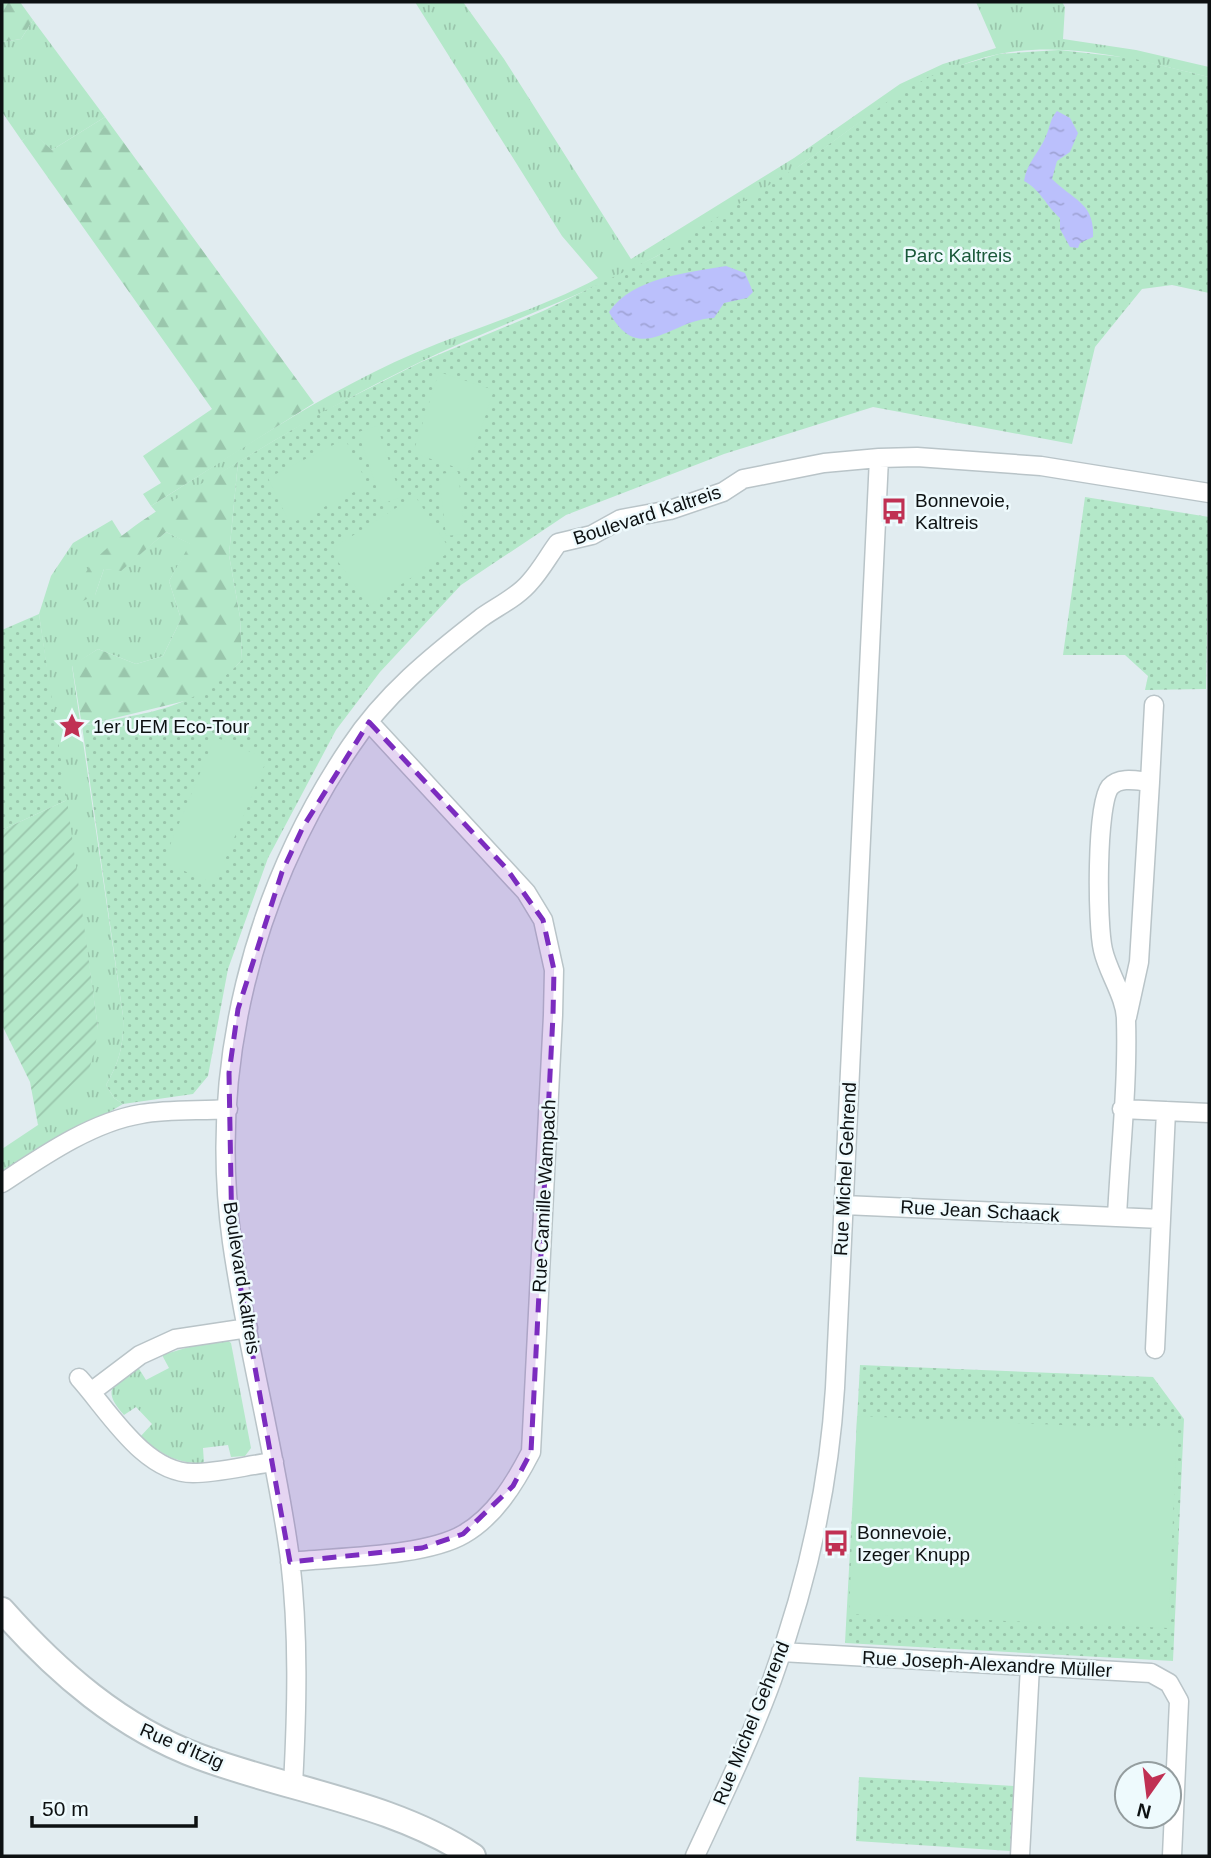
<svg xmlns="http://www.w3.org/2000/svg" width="1211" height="1858" viewBox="0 0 1211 1858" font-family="Helvetica,sans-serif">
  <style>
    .grass { fill: url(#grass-tufts) }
    .forest { fill: url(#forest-firs) }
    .park { fill: url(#park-dots) }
    .garden { fill: url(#garden-furrows) }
    .pitch { fill: #b4e8c9 }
    .water { fill: url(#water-ripples) }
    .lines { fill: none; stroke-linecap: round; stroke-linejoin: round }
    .street-casing { stroke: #b9c4c8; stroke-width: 21 }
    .secondary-casing { stroke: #b9c4c8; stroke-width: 28 }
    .street { stroke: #fff; stroke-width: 18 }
    .secondary { stroke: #fff; stroke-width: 24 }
    .marked { fill: #7b2cbf; fill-opacity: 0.2; stroke: #7b2cbf; stroke-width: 5; stroke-dasharray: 14 9; stroke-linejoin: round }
    .labels { text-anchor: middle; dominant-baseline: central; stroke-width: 5; stroke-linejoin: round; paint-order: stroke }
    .park-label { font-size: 19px; fill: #195839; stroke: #eefafd }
    .poi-label { font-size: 19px; fill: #0d1112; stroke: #eefafd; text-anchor: start }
    .street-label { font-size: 19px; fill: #0d1112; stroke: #eefafd }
  </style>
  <defs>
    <pattern id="grass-tufts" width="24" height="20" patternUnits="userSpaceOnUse" patternTransform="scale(1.75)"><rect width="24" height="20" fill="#b4e8c9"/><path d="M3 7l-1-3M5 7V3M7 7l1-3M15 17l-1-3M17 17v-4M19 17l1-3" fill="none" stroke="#9ac6ac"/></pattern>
    <pattern id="forest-firs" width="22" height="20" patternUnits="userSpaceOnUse" patternTransform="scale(1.75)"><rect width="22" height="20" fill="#b4e8c9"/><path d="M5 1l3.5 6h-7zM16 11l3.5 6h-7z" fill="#9ac6ac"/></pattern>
    <pattern id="park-dots" width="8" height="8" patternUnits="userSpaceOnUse" patternTransform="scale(1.75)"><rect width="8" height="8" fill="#b4e8c9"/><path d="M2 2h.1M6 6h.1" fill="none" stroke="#9ac6ac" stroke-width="1.8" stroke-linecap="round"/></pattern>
    <pattern id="garden-furrows" width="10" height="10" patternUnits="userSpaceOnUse" patternTransform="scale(1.75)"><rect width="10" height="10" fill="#b4e8c9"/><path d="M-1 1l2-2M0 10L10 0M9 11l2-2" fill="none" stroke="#9ac6ac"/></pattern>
    <pattern id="water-ripples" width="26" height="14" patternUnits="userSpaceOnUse" patternTransform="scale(1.75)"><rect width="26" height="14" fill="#bbc0fc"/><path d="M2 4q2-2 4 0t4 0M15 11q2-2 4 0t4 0" fill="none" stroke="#a0a4d7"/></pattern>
  </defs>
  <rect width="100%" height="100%" fill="#e1ecf0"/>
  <!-- grass -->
  <path class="grass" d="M415,2H463L504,59L631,259L794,158L900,84L943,64L996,48L976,2H1062L1065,7L1063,39L1136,50L1209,67V77C1142,61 1069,40 999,54C923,70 867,118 805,162C760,194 704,231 655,257C579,298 496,325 418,363C327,407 242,459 157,513L151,506C237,452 322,393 415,353C476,327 540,309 598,278L562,236Z
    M33,20L105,117L52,150L32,133L22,141L2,112V42L21,39Z
    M112,520L122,536L99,557L95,595L104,569L121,570L166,532L191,544L169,581L181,619L163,656L136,664L98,649L72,666L123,1016C124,1044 120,1061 106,1085L114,1098L123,1104L2,1175V1149L38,1125L98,1028L39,614L51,576L73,543Z
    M223,1337L231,1343L251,1448L245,1456L231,1457L228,1445L203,1448L204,1463C176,1464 162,1454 140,1437L152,1424L136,1407L124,1415C100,1389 114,1384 138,1367L146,1380L169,1368L162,1355Z"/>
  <!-- forest -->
  <path class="forest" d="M2,2H20L33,20L21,39L2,42Z
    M105,117L314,403L151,506L143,494L161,483L143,456L212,409L22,141L32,132L52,150Z
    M238,462L229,555L240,617L242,660L223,680L197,698L82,726L72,665L98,649L136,664L163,656L181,619L169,581L190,544L166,532L121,571L104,569L95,595L81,602C81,596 79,586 82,580C99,538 198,487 238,462Z"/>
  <!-- park -->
  <path class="park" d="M1059,50L1131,58L1209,77V293L1172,285L1142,289L1095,347L1072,444L873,407L724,454L566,515L461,585L380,672L336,730L268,858L228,969L208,1076L193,1094L123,1104L114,1098L106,1085C120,1061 124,1044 123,1016L82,726C147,712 194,711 242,660L240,617L229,555L238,462L322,412L421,362L543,311L657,256L802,164L902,91L944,70L999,54Z
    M1085,497L1209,517L1206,689L1145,690L1148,676L1125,655H1063Z
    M39,614L67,800L2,830V630Z
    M860,1365L1153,1377L1184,1419L1173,1661L845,1643Z
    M859,1777L1014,1786L1010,1851L856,1841Z"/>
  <!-- garden -->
  <path class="garden" d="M67,800L98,1028C90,1086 81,1088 38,1125L30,1082L2,1025V830Z"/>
  <!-- pitch -->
  <path class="pitch" d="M439,372L494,390L467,471L413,453Z
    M377,426L401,497L382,504L358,432Z
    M345,439L368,485L290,524L268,478Z
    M458,472L465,534L446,536L439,474Z
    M415,496L451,551L369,606L330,550Z
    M215,737L267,759L215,884L163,862Z
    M857,1416L1177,1430L1168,1628L849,1614Z"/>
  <!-- water -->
  <path class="water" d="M1057,111L1070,118L1078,133L1070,152L1057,161L1052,179C1073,200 1095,203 1093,237L1080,243L1078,248L1070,247L1060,229V218C1046,206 1041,190 1024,181C1027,162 1039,153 1046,136C1050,127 1050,119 1057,111Z
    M726,266L745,273L753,292L747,298L724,303L714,318C671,319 640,368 609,312C633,277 687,273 726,266Z"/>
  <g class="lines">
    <!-- street casing -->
    <g class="street-casing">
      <path id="street" d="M1127,1017L1139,962L1150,782
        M1122,1109L1209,1113
        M2,1183C43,1156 92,1122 141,1114C169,1109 199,1111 228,1109
        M844,1205L1161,1219
        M1117,1217C1120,1152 1128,1085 1126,1020C1126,997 1108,973 1103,950C1097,925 1096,805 1110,787C1120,776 1138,781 1150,782L1154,705
        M1155,1349L1166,1111
        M79,1378C108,1410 144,1473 193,1473C219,1473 248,1465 274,1462
        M91,1392L140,1355L175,1339L248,1328
        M290,1562C337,1557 425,1557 464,1534C495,1516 515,1483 531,1452L553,1015L554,970L543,920L526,892L369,722
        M781,1652L1151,1673L1169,1683L1179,1701L1172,1856
        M293,1785C297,1710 299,1634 290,1559C276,1453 247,1349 232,1242C208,1069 252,892 350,747C384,695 432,656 481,618C496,607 518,597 530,582C541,570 549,555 558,543L592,535L621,519L670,510L723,492L743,479L824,463L879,458L917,457L1041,466L1209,493
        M695,1856C722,1798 750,1740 772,1680C806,1587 829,1487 835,1388L879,458
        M1020,1856L1030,1666"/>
    </g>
    <!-- secondary casing -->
    <g class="secondary-casing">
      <path id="secondary" d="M2,1610C57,1672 121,1728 200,1757C291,1791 390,1802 473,1856"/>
    </g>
    <!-- street -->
    <use href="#street" class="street"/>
    <!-- secondary -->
    <use href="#secondary" class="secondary"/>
  </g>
  <!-- marked area -->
  <path class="marked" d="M369,722L506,868L543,920L554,970L553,1015L531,1452L513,1486L463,1534L422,1548L290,1562L232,1240L229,1073L238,1009L282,872L303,827Z"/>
  <!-- icons -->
  <defs>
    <g id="bus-bare" transform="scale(2.1)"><path d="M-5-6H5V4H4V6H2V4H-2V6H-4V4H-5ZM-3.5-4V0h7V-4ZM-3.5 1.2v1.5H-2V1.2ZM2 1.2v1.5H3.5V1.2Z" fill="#c03053" stroke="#eefafd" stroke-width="2.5" paint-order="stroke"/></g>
    <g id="sight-bare" transform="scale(2.1)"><path d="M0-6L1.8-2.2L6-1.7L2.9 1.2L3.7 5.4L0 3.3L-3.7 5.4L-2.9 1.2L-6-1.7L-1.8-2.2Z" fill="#c03053" stroke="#eefafd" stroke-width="2.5" paint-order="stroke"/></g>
  </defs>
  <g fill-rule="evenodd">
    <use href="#bus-bare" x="894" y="511"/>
    <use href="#sight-bare" x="72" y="726"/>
    <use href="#bus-bare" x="836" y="1543"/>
  </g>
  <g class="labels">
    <!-- park labels -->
    <g class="park-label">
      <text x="958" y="255">Parc Kaltreis</text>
    </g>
    <!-- poi labels -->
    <g class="poi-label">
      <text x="915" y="500">Bonnevoie,<tspan x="915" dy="22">Kaltreis</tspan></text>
      <text x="93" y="726">1er UEM Eco-Tour</text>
      <text x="857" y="1532">Bonnevoie,<tspan x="857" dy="22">Izeger Knupp</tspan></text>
    </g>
    <!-- street labels -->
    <g class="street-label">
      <text transform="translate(647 515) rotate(-18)">Boulevard Kaltreis</text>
      <text transform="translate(845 1169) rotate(-87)">Rue Michel Gehrend</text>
      <text transform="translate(544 1196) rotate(-87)">Rue Camille Wampach</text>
      <text transform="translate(980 1211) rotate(3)">Rue Jean Schaack</text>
      <text transform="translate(242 1278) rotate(81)">Boulevard Kaltreis</text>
      <text transform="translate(987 1664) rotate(3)">Rue Joseph-Alexandre Müller</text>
      <text transform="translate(751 1723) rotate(-68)">Rue Michel Gehrend</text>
      <text transform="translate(182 1746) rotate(23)">Rue d'Itzig</text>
    </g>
  </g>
  <!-- border -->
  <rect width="1211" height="1858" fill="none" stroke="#0d1112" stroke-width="7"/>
  <!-- north arrow -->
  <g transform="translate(1148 1795) rotate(194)"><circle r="33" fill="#eefafd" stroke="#949d9f" stroke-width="2"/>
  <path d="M0-5L12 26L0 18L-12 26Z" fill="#c03053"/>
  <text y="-10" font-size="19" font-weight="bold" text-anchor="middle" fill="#0d1112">N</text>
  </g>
  <!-- scale -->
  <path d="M32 1816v10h164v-10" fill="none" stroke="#0d1112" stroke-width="3.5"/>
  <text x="42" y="1816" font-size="21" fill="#0d1112" stroke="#eefafd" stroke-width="5" paint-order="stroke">50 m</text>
</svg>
